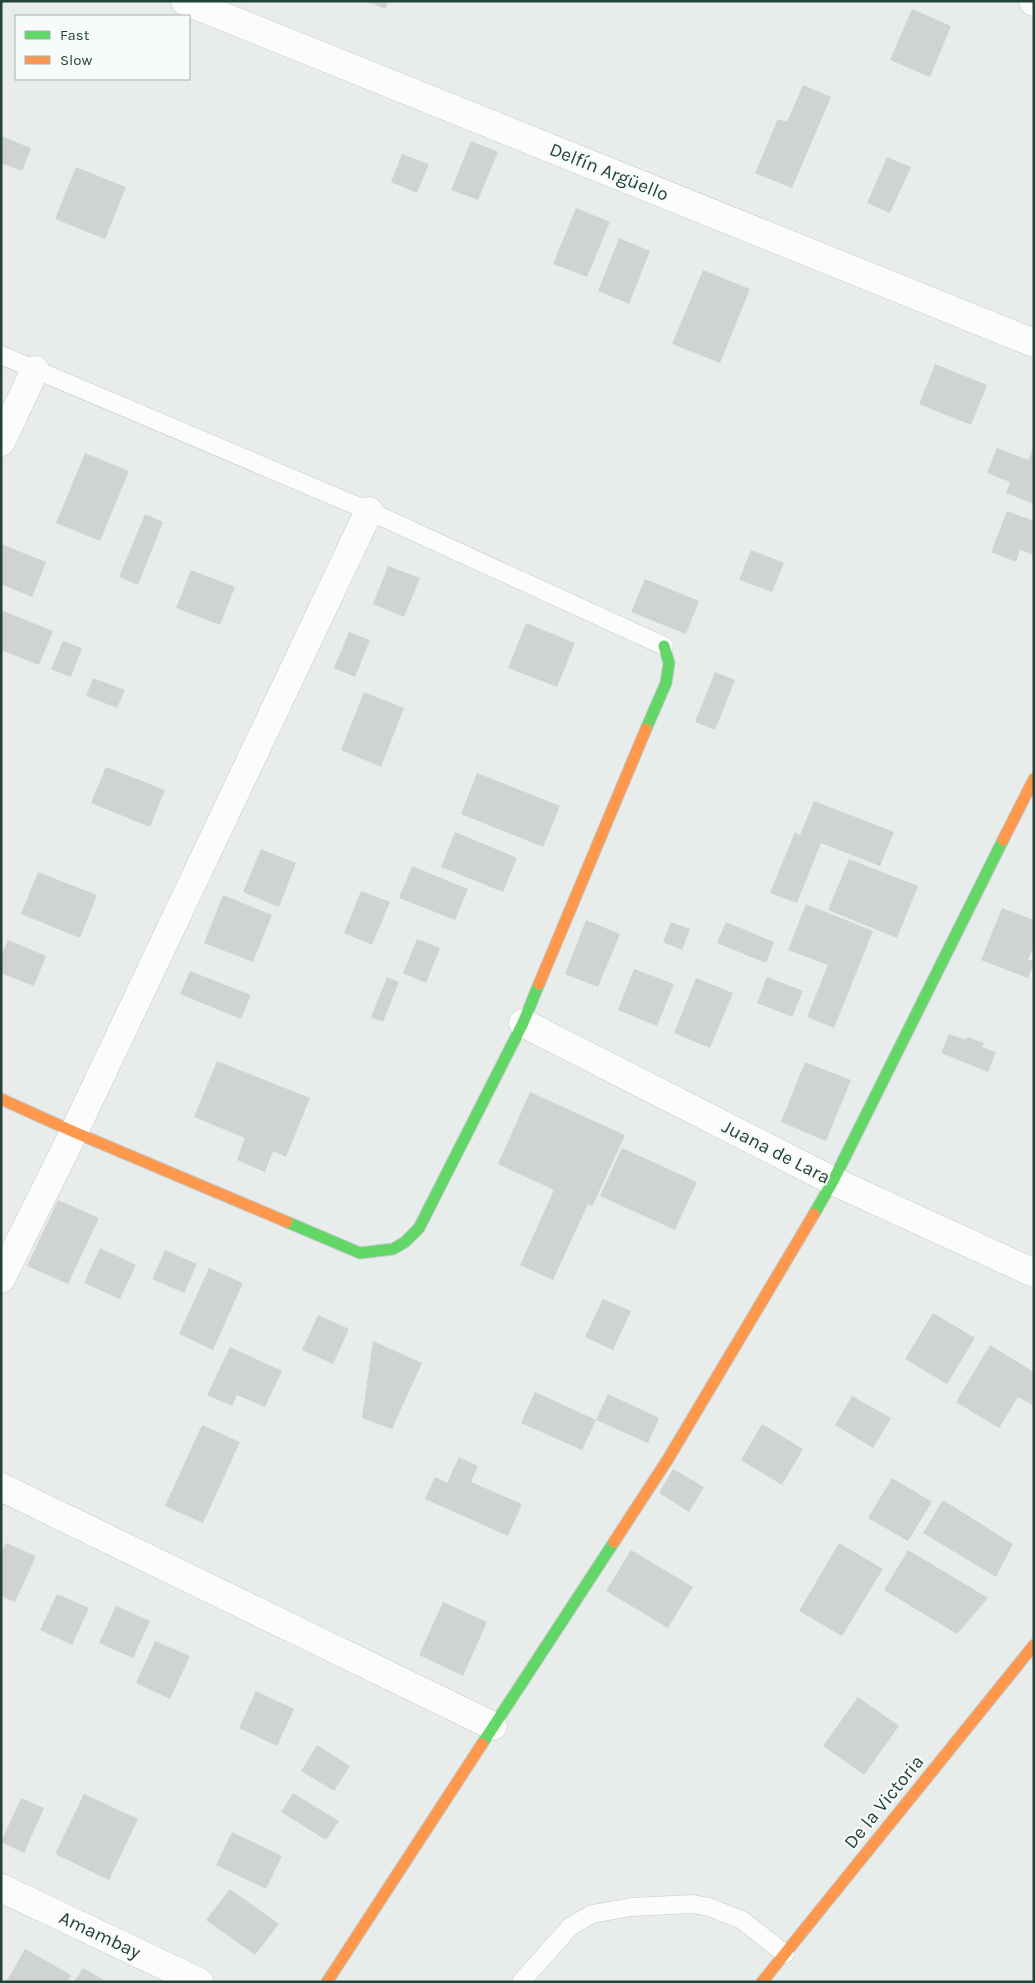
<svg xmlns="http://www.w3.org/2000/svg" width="1035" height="1983" viewBox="0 0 1035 1983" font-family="Karla,sans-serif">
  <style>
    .building { fill: #cfd4d2 }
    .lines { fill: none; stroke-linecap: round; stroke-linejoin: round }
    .lane-casing { stroke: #c5cac8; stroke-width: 19 }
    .street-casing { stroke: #c5cac8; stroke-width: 29 }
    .fast-casing { stroke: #c3cbc8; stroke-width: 13 }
    .slow-casing { stroke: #c3cbc8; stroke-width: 13 }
    .lane { stroke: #fcfcfc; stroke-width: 18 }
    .street { stroke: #fcfcfc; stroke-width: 28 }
    .fast { stroke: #63d668; stroke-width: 11 }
    .slow { stroke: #ff974d; stroke-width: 11 }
    .labels { text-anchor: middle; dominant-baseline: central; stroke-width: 4.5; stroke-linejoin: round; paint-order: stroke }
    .street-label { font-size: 19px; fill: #24423a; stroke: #f7fbf9 }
  </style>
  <rect width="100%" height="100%" fill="#e8edeb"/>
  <!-- building -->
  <path class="building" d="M367,1H389L385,9Z
    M912,9L951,26L930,77L890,60Z
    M803,85L831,97L792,188L755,173L778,119L787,122Z
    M1,136L31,148L22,171L1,163Z
    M471,141L498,152L478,200L451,190Z
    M402,154L429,164L417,193L391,182Z
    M887,157L911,167L890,213L867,203Z
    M76,167L126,187L105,239L55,219Z
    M576,208L610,222L587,277L553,264Z
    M619,238L650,251L629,304L598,291Z
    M703,270L750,289L720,363L672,344Z
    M935,364L987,385L971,425L919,404Z
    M1034,447V504L1006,493L1010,482L987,473L997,448L1028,460Z
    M85,453L129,471L100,541L56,523Z
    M1007,511L1034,521V555L1020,550L1016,562L991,552Z
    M145,514L163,522L138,585L119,577Z
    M1,544L46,562L32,597L1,584Z
    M751,550L784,563L772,592L739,580Z
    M388,566L420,578L404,617L373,604Z
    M191,570L235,587L220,625L176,608Z
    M645,579L699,601L686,634L631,612Z
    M1,610L53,631L39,665L1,650Z
    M526,623L575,643L557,687L508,668Z
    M349,632L370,640L355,677L334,668Z
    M63,641L82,648L71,677L51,669Z
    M715,672L735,680L715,730L695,722Z
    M93,678L125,690L117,708L86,696Z
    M364,692L404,708L381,767L341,750Z
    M106,767L165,790L150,827L91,803Z
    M477,773L560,806L543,847L461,814Z
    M814,801L894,832L880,866L821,843L797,903L770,893L795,832L800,835Z
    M455,832L517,858L503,892L441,867Z
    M261,849L296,863L279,907L243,892Z
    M849,859L918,886L897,938L828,910Z
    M412,866L468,889L455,920L399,898Z
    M38,872L97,895L80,938L21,914Z
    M361,891L390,902L372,945L344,933Z
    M223,895L272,915L253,962L204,943Z
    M806,904L873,931L834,1028L807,1017L828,965L788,950Z
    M1002,908L1034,920V946L1028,960L1034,961V963L1028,978L981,960Z
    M586,920L620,934L598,987L565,974Z
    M671,922L690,929L682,950L663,942Z
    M726,922L774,942L766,963L717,943Z
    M417,939L440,948L426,983L403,973Z
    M8,940L46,956L34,986L1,973V956Z
    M634,969L674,984L657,1026L618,1010Z
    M190,971L251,995L241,1019L180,994Z
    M387,977L399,982L383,1022L371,1017Z
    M767,977L803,991L792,1017L757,1003Z
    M696,978L733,993L710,1048L674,1033Z
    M949,1034L966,1040L967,1037L984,1043L982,1047L996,1052L988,1072L941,1053Z
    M217,1061L310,1098L286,1157L273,1151L265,1172L237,1160L245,1138L194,1117Z
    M805,1062L851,1080L826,1141L781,1122Z
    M530,1092L625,1135L592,1207L588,1204L553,1280L520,1265L554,1190L498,1164Z
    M622,1148L697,1182L675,1230L600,1196Z
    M58,1200L99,1218L68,1284L27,1266Z
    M100,1248L136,1265L120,1299L84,1283Z
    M165,1250L197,1264L184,1293L152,1279Z
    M209,1268L243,1283L213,1350L179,1334Z
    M603,1299L631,1311L613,1350L585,1337Z
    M933,1313L975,1338L947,1384L905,1359Z
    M318,1315L349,1329L333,1364L302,1350Z
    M373,1341L422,1363L392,1429L362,1418Z
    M990,1345L1034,1372V1406L1018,1397L999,1428L956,1402Z
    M230,1347L282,1371L265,1407L237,1395L232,1406L207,1395Z
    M535,1392L596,1420L582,1450L521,1423Z
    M608,1394L659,1418L648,1443L596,1420Z
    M852,1396L891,1418L873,1448L835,1425Z
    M762,1424L803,1449L782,1485L741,1460Z
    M202,1425L240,1442L203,1523L165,1506Z
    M459,1457L478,1466L471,1482L522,1504L508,1536L425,1499L435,1477L447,1483Z
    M673,1469L704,1487L689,1512L659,1493Z
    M892,1478L932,1502L908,1541L868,1518Z
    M943,1500L1013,1544L996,1577L923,1533Z
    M6,1543L36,1556L15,1602L1,1596V1552Z
    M839,1543L883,1569L842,1636L799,1611Z
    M631,1550L693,1587L668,1628L606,1591Z
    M908,1550L988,1598L957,1634L884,1590Z
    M57,1594L89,1608L72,1645L40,1630Z
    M443,1602L487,1622L463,1676L419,1655Z
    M116,1606L150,1621L133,1658L99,1643Z
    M155,1641L190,1656L170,1699L136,1683Z
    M256,1691L294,1709L277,1746L239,1728Z
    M858,1697L899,1726L864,1775L823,1746Z
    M317,1745L350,1766L334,1791L301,1771Z
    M293,1793L339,1821L326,1840L281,1812Z
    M84,1794L138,1819L109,1880L55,1854Z
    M21,1798L44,1808L24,1853L1,1842Z
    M232,1832L282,1856L266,1889L216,1865Z
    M230,1889L279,1924L255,1955L206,1920Z
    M25,1949L71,1975L67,1982H6Z
    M83,1968L104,1980L103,1982H74Z"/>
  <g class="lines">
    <!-- lane casing -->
    <g class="lane-casing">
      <path id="lane" d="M1,355L369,511L664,646
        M521,1982L571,1926L592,1914L632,1907L692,1904L709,1907L742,1920L785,1954"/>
    </g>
    <!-- street casing -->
    <g class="street-casing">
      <path id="street" d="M185,1L1034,343
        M1033,1L1034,2
        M1,442L35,370
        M523,1023L833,1181L1034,1273
        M1,1279L74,1132L369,511
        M1,1487L493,1726
        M1,1888L199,1982"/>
    </g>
    <!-- fast casing -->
    <g class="fast-casing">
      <path id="fast" d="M646,729L666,683L669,663L664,646
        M814,1214L833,1181L1003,840
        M287,1222L360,1253L393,1249L405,1242L419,1228L523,1023L539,984
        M482,1744L614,1542"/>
    </g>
    <!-- slow casing -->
    <g class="slow-casing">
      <path id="slow" d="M1003,840L1034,779
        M539,984L646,729
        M1,1099L74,1132L287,1222
        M614,1542L668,1459L814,1214
        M327,1982L482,1744
        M762,1982L1034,1645"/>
    </g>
    <!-- lane -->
    <use href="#lane" class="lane"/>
    <!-- street -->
    <use href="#street" class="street"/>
    <!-- fast -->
    <use href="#fast" class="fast"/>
    <!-- slow -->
    <use href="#slow" class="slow"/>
  </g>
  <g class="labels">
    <!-- street labels -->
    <g class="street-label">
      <text transform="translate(609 172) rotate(22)">Delfín Argüello</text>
      <text transform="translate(776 1152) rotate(27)">Juana de Lara</text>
      <text transform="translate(884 1802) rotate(-51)">De la Victoria</text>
      <text transform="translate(100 1935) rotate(25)">Amambay</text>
    </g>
  </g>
  <!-- border -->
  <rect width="1035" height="1983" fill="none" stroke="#24423a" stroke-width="5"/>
  <!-- legend -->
  <rect x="15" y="15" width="175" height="65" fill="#f7fbf9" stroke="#a3b1ad"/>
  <rect x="25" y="31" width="25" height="8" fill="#63d668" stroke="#a3b1ad"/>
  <text x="60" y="40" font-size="15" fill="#24423a">Fast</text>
  <rect x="25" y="56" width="25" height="8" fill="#ff974d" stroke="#a3b1ad"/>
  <text x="60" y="65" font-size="15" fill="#24423a">Slow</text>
</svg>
